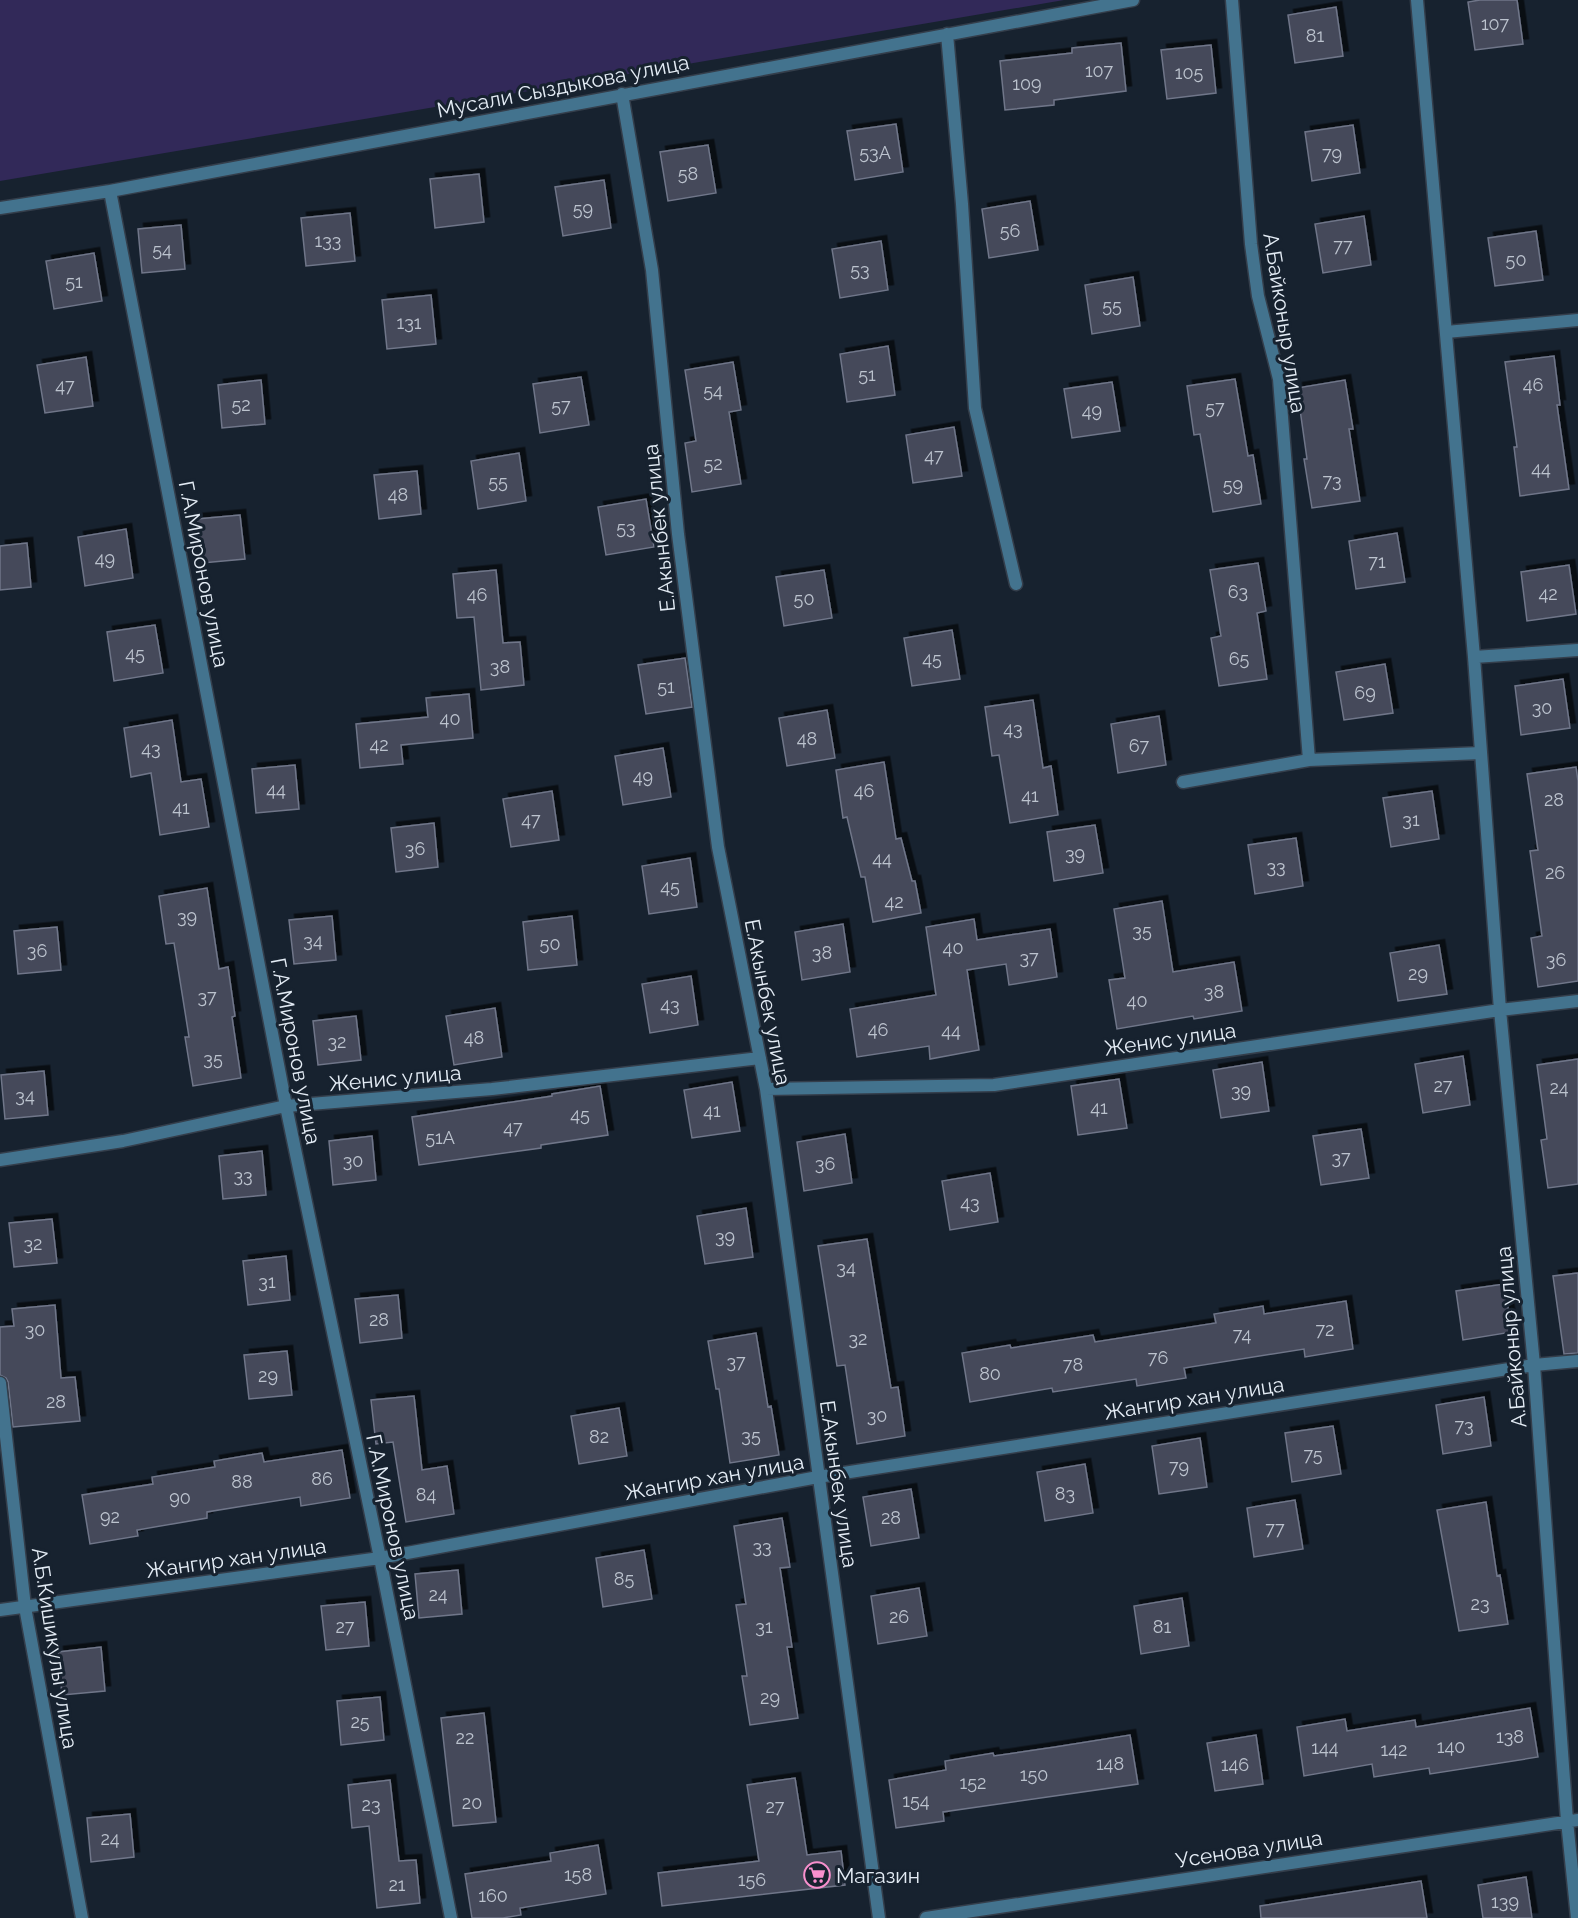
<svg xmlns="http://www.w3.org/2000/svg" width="1578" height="1918" viewBox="0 0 1578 1918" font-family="Raleway,sans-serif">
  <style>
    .green { fill: #322959 }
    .building { fill: #44495a; stroke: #707689; stroke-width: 1.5; filter: url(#shadow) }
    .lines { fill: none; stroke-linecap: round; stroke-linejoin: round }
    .street-casing { stroke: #343e4b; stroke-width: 15 }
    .street { stroke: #43738e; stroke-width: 12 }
    .labels { text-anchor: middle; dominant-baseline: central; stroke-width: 6; stroke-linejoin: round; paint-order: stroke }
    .number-label { font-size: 18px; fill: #bcc3ce }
    .street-label { font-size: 21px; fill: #e4ecf5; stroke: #17222f }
    .poi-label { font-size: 21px; fill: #e4ecf5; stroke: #17222f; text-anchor: start }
  </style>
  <defs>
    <filter id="shadow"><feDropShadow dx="5.5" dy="-5.5" stdDeviation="0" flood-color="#0009"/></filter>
  </defs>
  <rect width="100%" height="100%" fill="#17222f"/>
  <!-- green -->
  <path class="green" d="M0,0H1064L0,181Z"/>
  <!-- building -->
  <path class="building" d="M1480,0H1517L1523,44L1475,50L1468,2Z
    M1336,7L1343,56L1295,63L1288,15Z
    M1121,43L1126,91L1054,100V105L1005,110L1000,61L1072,53V48Z
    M1211,45L1216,93L1167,99L1161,50Z
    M896,124L903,172L855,180L847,131Z
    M1353,125L1360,173L1312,181L1305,132Z
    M708,145L716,193L668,201L660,152Z
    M479,174L484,222L435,228L430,179Z
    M604,180L611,228L563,236L555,187Z
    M1030,201L1038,250L989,258L982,209Z
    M350,213L355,261L306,266L301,218Z
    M1364,216L1371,265L1323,273L1315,224Z
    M181,225L185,269L142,273L138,229Z
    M1536,231L1543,280L1495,286L1488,238Z
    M881,241L888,290L840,298L832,249Z
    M94,253L102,301L54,309L46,261Z
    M1133,277L1140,326L1092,334L1085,285Z
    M431,295L436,344L387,349L382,300Z
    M888,346L895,395L847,402L840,354Z
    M1554,356L1560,405H1557L1569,489L1520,496L1514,447H1517L1505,362Z
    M86,357L93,406L45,413L37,365Z
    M733,362L741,410L729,412L741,484L692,492L685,443L696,441L685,370Z
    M581,377L589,425L540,433L533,384Z
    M1235,379L1248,456L1253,455L1261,504L1213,512L1200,434L1194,435L1187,386Z
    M261,380L265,424L222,428L218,385Z
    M1345,380L1353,429H1349L1360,501L1312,508L1304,459H1307L1297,388Z
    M1112,382L1120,431L1072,438L1064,389Z
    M954,427L962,476L913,483L906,435Z
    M519,453L526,501L478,509L471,461Z
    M417,471L421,514L379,519L374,475Z
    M646,499L654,547L606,555L598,507Z
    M240,515L245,559L202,563L197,519Z
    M126,529L133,578L85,586L78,537Z
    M1397,533L1405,582L1356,589L1349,541Z
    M27,543L31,587L0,590V546Z
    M1258,563L1266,611L1257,613L1267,679L1219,686L1211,638L1221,636L1210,570Z
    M1569,565L1576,614L1527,621L1521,572Z
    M496,570L503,643L520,642L524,685L481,690L474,617L457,618L453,574Z
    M824,570L832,618L784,626L776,577Z
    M155,625L163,673L114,681L107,632Z
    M952,630L960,679L912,686L904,638Z
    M685,658L692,707L646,714L638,665Z
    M1385,664L1393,713L1344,720L1336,672Z
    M1563,679L1570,728L1521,735L1515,686Z
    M469,694L473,738L401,745L403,764L360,768L356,724L428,717L426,698Z
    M1033,700L1043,768L1051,766L1058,815L1010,823L999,755L992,756L985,707Z
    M827,710L835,758L787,766L779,718Z
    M1159,716L1166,765L1118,773L1111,724Z
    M172,720L181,782L201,779L209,827L160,835L151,773L131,777L124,728Z
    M663,748L671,797L623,805L615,756Z
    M884,762L896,839L901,838L912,881H915L921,913L873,922L865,877H861L847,817L843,818L836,770Z
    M295,765L299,809L256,813L252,769Z
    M1576,767L1578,781V981L1538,987L1531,938L1542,936L1530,851L1538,850L1527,774Z
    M552,791L559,840L511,847L503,799Z
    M1432,791L1439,839L1391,847L1383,798Z
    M434,823L438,867L396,872L391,828Z
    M1095,825L1103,873L1054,881L1047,832Z
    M1296,838L1303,886L1255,894L1248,845Z
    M690,858L697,907L649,914L642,866Z
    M207,888L219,969L228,967L235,1016L232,1017L241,1078L193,1086L185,1037H189L174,943L166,944L159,896Z
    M1162,901L1173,972L1234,962L1242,1011L1194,1019L1193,1016L1117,1029L1109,980L1125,978L1114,909Z
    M332,916L336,960L294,964L289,920Z
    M572,916L577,965L528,970L523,922Z
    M974,919L977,940L1050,929L1057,977L1009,985L1006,964L967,970L979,1050L930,1059L929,1046L857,1057L850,1009L936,995L926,927Z
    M843,924L850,972L802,980L795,932Z
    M57,927L61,970L18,974L14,931Z
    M1439,945L1447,994L1398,1001L1390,953Z
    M691,976L698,1025L650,1033L642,984Z
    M495,1008L502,1057L454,1065L446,1016Z
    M356,1016L361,1060L318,1065L313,1021Z
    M1463,1056L1470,1105L1423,1113L1415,1064Z
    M1578,1059V1184L1548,1188L1541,1140L1547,1139L1537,1065Z
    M1262,1062L1269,1111L1221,1118L1213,1070Z
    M44,1071L48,1115L5,1119L1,1075Z
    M1119,1079L1127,1128L1078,1135L1071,1086Z
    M732,1082L740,1131L692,1138L684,1090Z
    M600,1086L608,1135L541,1145V1148L419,1165L412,1117L552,1096V1094Z
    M1361,1129L1369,1178L1321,1185L1313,1136Z
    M845,1134L852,1183L804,1191L797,1142Z
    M372,1136L376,1180L333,1185L329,1141Z
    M262,1151L266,1195L223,1199L219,1156Z
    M990,1173L998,1222L950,1230L942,1181Z
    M746,1208L753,1257L705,1264L697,1216Z
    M52,1219L57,1263L14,1267L9,1223Z
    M867,1239L891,1388L898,1387L905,1436L857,1444L845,1365L837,1366L818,1246Z
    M286,1256L290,1300L248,1305L243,1261Z
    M1578,1273V1353L1564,1354L1553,1276Z
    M1504,1284L1512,1332L1463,1340L1456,1291Z
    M398,1295L402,1338L360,1343L355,1299Z
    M1346,1301L1353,1349L1305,1357L1304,1349L1184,1368L1186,1378L1137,1386L1136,1379L1053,1392L1052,1388L970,1402L962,1353L1010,1345L1011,1348L1093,1335L1095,1342L1216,1323L1214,1314L1263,1306L1264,1314Z
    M55,1305L61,1378L75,1377L80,1421L13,1427L8,1382L6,1378L0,1375V1327L14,1326L12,1309Z
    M756,1333L768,1407L771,1406L779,1455L730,1463L719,1389H716L708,1341Z
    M287,1351L292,1395L249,1399L244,1355Z
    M414,1396L422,1470L447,1466L454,1514L406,1522L393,1442L376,1444L371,1400Z
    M1484,1397L1491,1446L1443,1454L1436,1405Z
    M619,1408L627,1456L579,1464L571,1416Z
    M1333,1426L1341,1474L1292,1482L1285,1433Z
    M1200,1438L1207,1487L1159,1494L1152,1446Z
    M342,1450L350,1498L301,1506L300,1497L207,1512V1518L137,1530L138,1536L90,1544L82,1495L153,1484L152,1477L215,1467L214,1461L262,1453L264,1462Z
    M1085,1464L1093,1513L1045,1521L1037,1472Z
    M911,1489L919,1538L871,1546L863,1497Z
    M1295,1500L1303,1549L1254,1557L1247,1508Z
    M1486,1502L1497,1576L1500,1575L1508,1624L1459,1631L1437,1510Z
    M782,1518L790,1567L780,1568L792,1647H787L798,1718L750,1725L742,1676H747L736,1605L746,1604L734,1526Z
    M644,1550L652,1599L603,1607L596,1558Z
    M458,1570L462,1614L419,1618L415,1574Z
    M919,1588L927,1636L878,1644L871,1596Z
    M1182,1598L1189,1646L1141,1654L1134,1606Z
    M365,1602L369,1646L326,1650L321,1606Z
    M101,1647L105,1691L62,1695L58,1652Z
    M380,1697L384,1740L341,1745L337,1701Z
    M1530,1708L1538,1757L1430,1774L1429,1768L1374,1777L1372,1764L1304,1776L1297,1727L1345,1719L1347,1731L1415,1720L1416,1727Z
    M484,1713L496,1822L453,1826L441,1718Z
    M1130,1735L1138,1784L943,1812L944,1821L896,1828L889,1780L946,1770L945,1761L993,1753L994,1756L1055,1747Z
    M1256,1735L1263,1784L1215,1791L1207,1743Z
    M795,1778L807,1855L841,1851L845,1885L662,1906L658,1873L759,1861L747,1785Z
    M390,1780L399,1861L416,1860L420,1903L377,1908L369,1826L352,1828L348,1785Z
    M130,1814L134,1857L91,1862L87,1818Z
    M598,1845L606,1894L520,1908L521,1915L503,1918H472L465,1874L551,1861L550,1853Z
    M1526,1877L1532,1918H1483L1478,1885Z
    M1421,1881L1427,1918H1261L1260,1906Z"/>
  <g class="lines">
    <!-- street casing -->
    <g class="street-casing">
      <path id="street" d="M1232,0L1251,244L1258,296L1279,379L1309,760
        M1417,0L1474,657L1500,1010L1534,1365L1567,1821L1577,1918
        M947,34L962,204L975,408L1016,584
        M622,94L652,270L678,534L718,847L766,1089L879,1918
        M110,191L286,1106L380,1558L451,1918
        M0,208L110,191L1133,0
        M1446,332L1578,320
        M1474,657L1578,650
        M1183,782L1309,760L1481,753
        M766,1089L994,1085L1500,1010L1578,1001
        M0,1160L123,1141L286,1106L492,1089L760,1058
        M0,1383L25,1607L82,1918
        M0,1610L380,1558L818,1477L1534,1365L1578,1361
        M926,1918L1578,1820"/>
    </g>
    <!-- street -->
    <use href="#street" class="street"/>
  </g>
  <!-- icons -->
  <defs>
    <g id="supermarket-ring" transform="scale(1.35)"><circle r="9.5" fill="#17222f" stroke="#f790cd" stroke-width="1.5"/><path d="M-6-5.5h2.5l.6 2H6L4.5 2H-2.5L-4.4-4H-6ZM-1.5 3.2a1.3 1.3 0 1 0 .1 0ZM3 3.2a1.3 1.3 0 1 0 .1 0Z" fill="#f790cd"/></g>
  </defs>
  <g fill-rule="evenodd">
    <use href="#supermarket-ring" x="817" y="1875"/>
  </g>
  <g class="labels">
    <!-- number labels -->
    <g class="number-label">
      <text x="1495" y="23">107</text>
      <text x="1315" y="35">81</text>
      <text x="1099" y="70">107</text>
      <text x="1189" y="72">105</text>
      <text x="1027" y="83">109</text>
      <text x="875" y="152">53А</text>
      <text x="1332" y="153">79</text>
      <text x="688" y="173">58</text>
      <text x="583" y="208">59</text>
      <text x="1010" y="230">56</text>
      <text x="328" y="240">133</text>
      <text x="1343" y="245">77</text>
      <text x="162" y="249">54</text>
      <text x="1516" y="259">50</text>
      <text x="860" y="269">53</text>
      <text x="74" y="281">51</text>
      <text x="1112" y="305">55</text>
      <text x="409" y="322">131</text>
      <text x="867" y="374">51</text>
      <text x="1533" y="384">46</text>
      <text x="65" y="385">47</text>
      <text x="713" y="390">54</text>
      <text x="241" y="404">52</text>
      <text x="561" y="405">57</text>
      <text x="1215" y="407">57</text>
      <text x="1092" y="410">49</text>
      <text x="934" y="455">47</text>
      <text x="713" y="463">52</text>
      <text x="1541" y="468">44</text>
      <text x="1332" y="480">73</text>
      <text x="498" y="481">55</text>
      <text x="1233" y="484">59</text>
      <text x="398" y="494">48</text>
      <text x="626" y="527">53</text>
      <text x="105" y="558">49</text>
      <text x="1377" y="561">71</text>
      <text x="1238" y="591">63</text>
      <text x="1548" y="593">42</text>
      <text x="477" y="594">46</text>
      <text x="804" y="598">50</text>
      <text x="135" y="653">45</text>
      <text x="932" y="658">45</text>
      <text x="1239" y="658">65</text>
      <text x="500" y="666">38</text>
      <text x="666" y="686">51</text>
      <text x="1365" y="692">69</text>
      <text x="1542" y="707">30</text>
      <text x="450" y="718">40</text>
      <text x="1013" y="728">43</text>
      <text x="807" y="738">48</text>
      <text x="379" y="744">42</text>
      <text x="1139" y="745">67</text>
      <text x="151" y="748">43</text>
      <text x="643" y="776">49</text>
      <text x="276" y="789">44</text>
      <text x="864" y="790">46</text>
      <text x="1030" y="795">41</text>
      <text x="1554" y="799">28</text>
      <text x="181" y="807">41</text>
      <text x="531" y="819">47</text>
      <text x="1411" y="819">31</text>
      <text x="415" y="848">36</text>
      <text x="1075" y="853">39</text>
      <text x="882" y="858">44</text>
      <text x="1276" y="866">33</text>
      <text x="1555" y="872">26</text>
      <text x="670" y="886">45</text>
      <text x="894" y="901">42</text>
      <text x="187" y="916">39</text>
      <text x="1142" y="930">35</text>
      <text x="313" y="940">34</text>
      <text x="550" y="943">50</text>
      <text x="953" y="947">40</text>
      <text x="37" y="950">36</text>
      <text x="822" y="952">38</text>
      <text x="1029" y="957">37</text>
      <text x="1556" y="959">36</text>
      <text x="1418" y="973">29</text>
      <text x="1214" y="991">38</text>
      <text x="207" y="996">37</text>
      <text x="1137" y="1000">40</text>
      <text x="670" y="1004">43</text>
      <text x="878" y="1029">46</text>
      <text x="951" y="1030">44</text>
      <text x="474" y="1037">48</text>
      <text x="337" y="1041">32</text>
      <text x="213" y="1058">35</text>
      <text x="1443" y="1085">27</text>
      <text x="1559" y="1087">24</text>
      <text x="1241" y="1090">39</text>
      <text x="25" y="1095">34</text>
      <text x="1099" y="1107">41</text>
      <text x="712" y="1110">41</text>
      <text x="580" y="1114">45</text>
      <text x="513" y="1127">47</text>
      <text x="440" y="1137">51А</text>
      <text x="1341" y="1157">37</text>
      <text x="353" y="1160">30</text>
      <text x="825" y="1163">36</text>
      <text x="243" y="1175">33</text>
      <text x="970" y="1202">43</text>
      <text x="725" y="1236">39</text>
      <text x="33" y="1243">32</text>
      <text x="846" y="1267">34</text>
      <text x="267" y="1281">31</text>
      <text x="379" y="1319">28</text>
      <text x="35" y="1329">30</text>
      <text x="1325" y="1329">72</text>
      <text x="1242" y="1334">74</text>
      <text x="858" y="1338">32</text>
      <text x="1158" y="1357">76</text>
      <text x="736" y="1361">37</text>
      <text x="1073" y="1364">78</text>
      <text x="990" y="1373">80</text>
      <text x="268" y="1375">29</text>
      <text x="56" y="1401">28</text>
      <text x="877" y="1415">30</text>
      <text x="1464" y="1425">73</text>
      <text x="751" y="1435">35</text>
      <text x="599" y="1436">82</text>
      <text x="1313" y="1454">75</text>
      <text x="1179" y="1466">79</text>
      <text x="322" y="1478">86</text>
      <text x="242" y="1481">88</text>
      <text x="1065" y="1493">83</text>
      <text x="426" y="1494">84</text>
      <text x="180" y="1497">90</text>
      <text x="110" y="1516">92</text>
      <text x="891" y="1517">28</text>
      <text x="1275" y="1528">77</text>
      <text x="762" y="1546">33</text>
      <text x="624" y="1578">85</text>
      <text x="438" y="1594">24</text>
      <text x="1480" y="1603">23</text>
      <text x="899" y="1616">26</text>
      <text x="345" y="1626">27</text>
      <text x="764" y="1626">31</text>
      <text x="1162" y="1626">81</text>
      <text x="770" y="1697">29</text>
      <text x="360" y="1721">25</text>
      <text x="1510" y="1736">138</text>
      <text x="465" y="1737">22</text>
      <text x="1451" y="1746">140</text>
      <text x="1325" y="1747">144</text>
      <text x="1394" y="1749">142</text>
      <text x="1110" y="1763">148</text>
      <text x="1235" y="1764">146</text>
      <text x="1034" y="1774">150</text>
      <text x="973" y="1782">152</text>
      <text x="916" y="1800">154</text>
      <text x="472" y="1802">20</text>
      <text x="371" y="1804">23</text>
      <text x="775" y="1806">27</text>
      <text x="110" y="1838">24</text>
      <text x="578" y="1874">158</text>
      <text x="752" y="1879">156</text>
      <text x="397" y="1884">21</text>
      <text x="493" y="1895">160</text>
      <text x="1505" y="1901">139</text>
    </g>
    <!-- street labels -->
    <g class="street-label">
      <text transform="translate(563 86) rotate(-11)">Мусали Сыздыкова улица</text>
      <text transform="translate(1285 323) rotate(81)">А.Байконыр улица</text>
      <text transform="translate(659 528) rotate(-96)">Е.Акынбек улица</text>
      <text transform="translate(204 574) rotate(79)">Г.А.Миронов улица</text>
      <text transform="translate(768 1002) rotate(79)">Е.Акынбек улица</text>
      <text transform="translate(1170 1039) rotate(-8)">Женис улица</text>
      <text transform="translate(296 1051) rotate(79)">Г.А.Миронов улица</text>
      <text transform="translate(395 1078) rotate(-5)">Женис улица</text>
      <text transform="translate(1511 1337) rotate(-95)">А.Байконыр улица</text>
      <text transform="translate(1194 1398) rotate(-9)">Жангир хан улица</text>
      <text transform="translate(714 1477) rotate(-10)">Жангир хан улица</text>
      <text transform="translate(839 1484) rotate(82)">Е.Акынбек улица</text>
      <text transform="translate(393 1527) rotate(78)">Г.А.Миронов улица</text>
      <text transform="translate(236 1558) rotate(-8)">Жангир хан улица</text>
      <text transform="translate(55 1648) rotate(81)">А.Б.Кишикулы улица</text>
      <text transform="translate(1249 1849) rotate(-9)">Усенова улица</text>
    </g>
    <!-- poi labels -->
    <g class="poi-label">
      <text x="836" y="1875">Магазин</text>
    </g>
  </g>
</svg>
